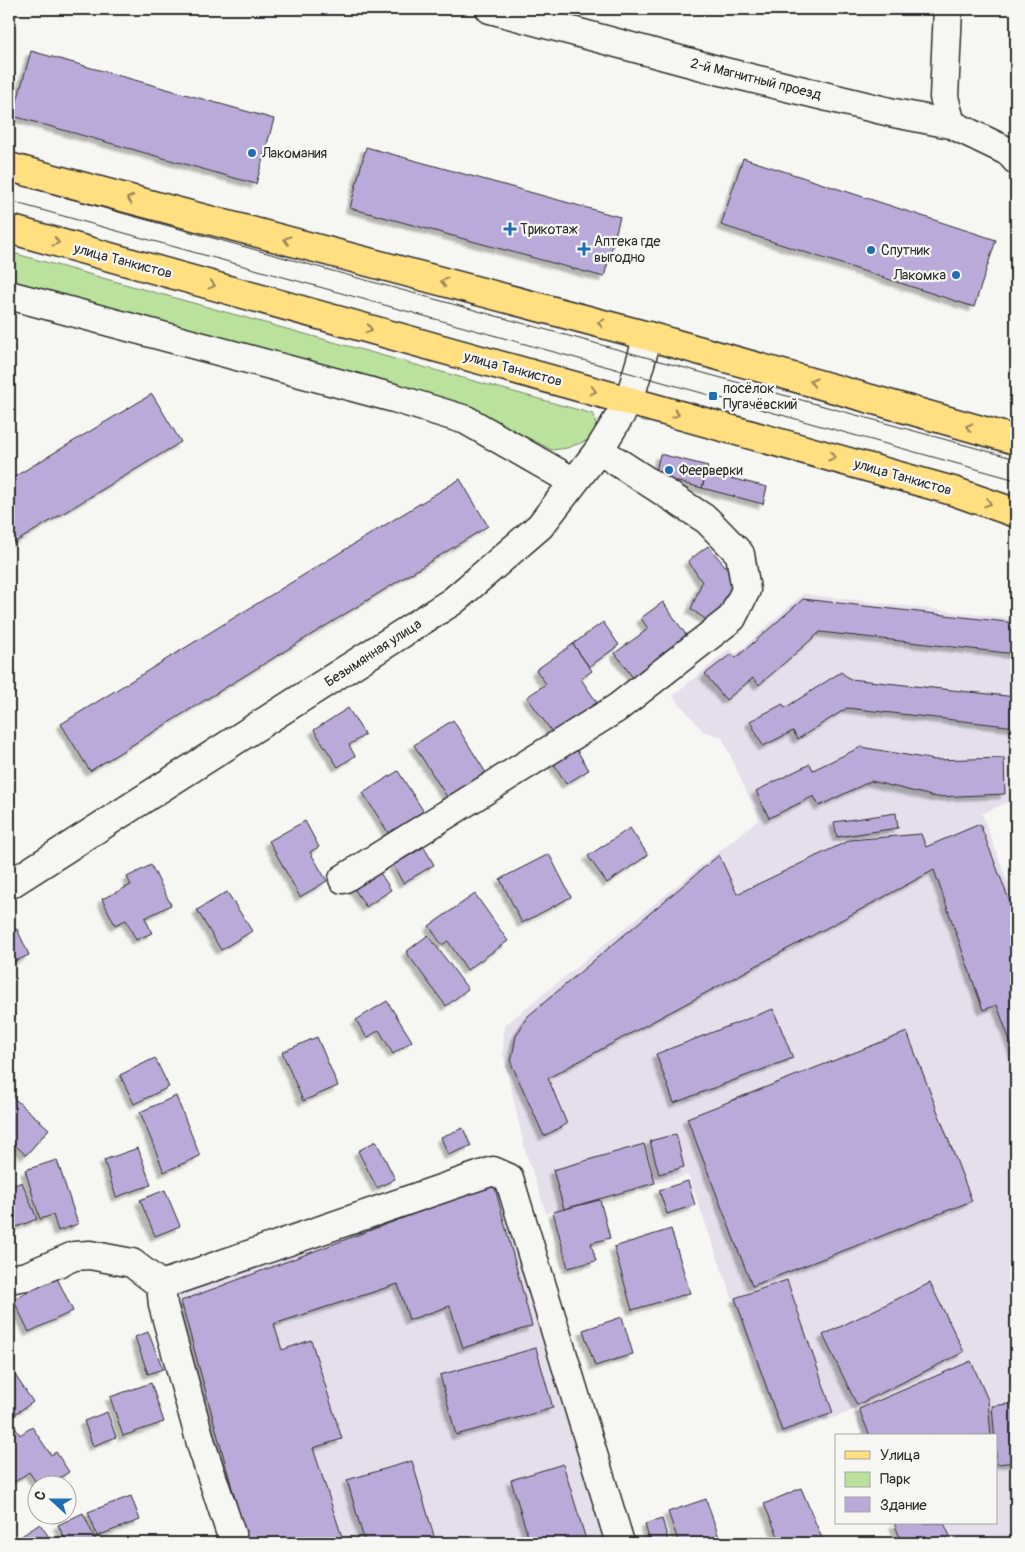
<svg xmlns="http://www.w3.org/2000/svg" width="1025" height="1552" viewBox="0 0 1025 1552" font-family="Pangolin,sans-serif">
  <style>
    .built { fill: #e4dfeb }
    .green { fill: #bbe29d; stroke: #738664 }
    .building { fill: #baaada; stroke: #2b2b2b; filter: url(#shadow) }
    .lines { fill: none; stroke-linecap: round; stroke-linejoin: round }
    .minor-casing { stroke: #2b2b2b; stroke-width: 31 }
    .major-casing { stroke: #2b2b2b; stroke-width: 31 }
    .minor { stroke: #f6f6f2; stroke-width: 28 }
    .major { stroke: #ffdf80; stroke-width: 28 }
    .tram { stroke: #2b2b2b; stroke-width: 1 }
    .oneway { stroke: #958556 }
    .poi-dot { fill: #1f6fb2; stroke: #f6f6f2; stroke-width: 2 }
    .labels { text-anchor: middle; dominant-baseline: central; stroke-width: 4.5; stroke-linejoin: round; paint-order: stroke }
    .street-label { font-size: 14px; fill: #2b2b2b; stroke: #f6f6f2 }
    .poi-label { font-size: 14px; fill: #2b2b2b; stroke: #f6f6f2; text-anchor: start }
  </style>
  <defs>
    <filter id="shadow"><feDropShadow dx="-4.5" dy="4.5" stdDeviation="1" flood-color="#0004"/></filter>
  </defs>
  <rect width="100%" height="100%" fill="#f6f6f2"/>
  <filter id="ink" filterUnits="userSpaceOnUse"><feTurbulence type="fractalNoise" baseFrequency=".02" numOctaves="2"/><feDisplacementMap in="SourceGraphic" scale="10" xChannelSelector="R" yChannelSelector="G"/><feConvolveMatrix kernelMatrix="1 2 1 2 8 2 1 2 1" color-interpolation-filters="sRGB"/></filter>
  <g filter="url(#ink)">
    <!-- built -->
    <path class="built" d="M803,594L1016,619V798L982,814L1016,904V1543H902L894,1523H996V1436H863L854,1410L782,1437L688,1175L546,1213L525,1150L503,1053L504,1026L759,819L722,737L703,731L673,696L729,649L736,654Z
      M499,1182L605,1543H242L173,1299L176,1293Z"/>
    <!-- green -->
    <path class="green" d="M9,252L593,414L597,429L586,441L567,448L552,450L469,408L396,385L9,280Z"/>
    <!-- building -->
    <path class="building" d="M31,51L274,119L256,184L13,116Z
      M366,147L620,217L604,277L350,208Z
      M743,158L996,240L974,307L721,225Z
      M152,394L181,442L9,546V480Z
      M660,454L708,466L702,488L655,476Z
      M706,472L767,487L763,504L702,488Z
      M460,479L488,526L90,771L61,724Z
      M708,546L732,574L731,589L718,614L708,621L691,609L702,582L688,561Z
      M803,599L1016,623V654L820,632L759,685L753,678L726,700L705,674L731,654L736,658Z
      M663,602L691,642L636,682L615,653L648,629L641,618Z
      M603,622L619,645L589,667L573,644Z
      M573,644L592,671L581,679L600,707L555,736L527,697L546,684L536,670Z
      M841,672L850,679L1016,697V727L847,708L798,739L793,731L763,746L750,721L783,704L785,708Z
      M348,708L365,735L349,745L355,756L338,767L314,730Z
      M453,720L486,773L447,797L414,745Z
      M573,744L589,770L566,784L550,757Z
      M861,747L935,760L1004,758L1005,794L936,797L871,781L819,806L814,796L769,818L756,791L810,764L813,770Z
      M398,771L424,812L389,834L363,793Z
      M896,813L898,828L837,837L834,822Z
      M305,821L319,847L310,852L327,881L300,897L269,841Z
      M980,824L1016,918V1058L997,1005L983,1010L934,870L548,1078L567,1124L544,1136L511,1063L516,1036L527,1017L719,855L737,894L850,840L921,834L926,847Z
      M630,828L648,855L607,883L588,856Z
      M424,847L434,865L403,883L393,865Z
      M549,854L571,897L522,923L500,879Z
      M151,865L171,905L145,918L152,933L136,940L126,920L115,925L102,899L131,885L127,877Z
      M377,868L391,890L366,907L352,885Z
      M227,892L252,931L221,950L197,910Z
      M475,894L508,941L467,970L448,941L442,945L429,926Z
      M17,929L29,955L9,964V932Z
      M428,935L468,989L446,1006L406,952Z
      M387,1001L412,1041L393,1054L379,1030L367,1038L356,1020Z
      M773,1009L793,1058L674,1103L656,1054Z
      M907,1032L972,1201L752,1286L687,1118Z
      M317,1037L338,1086L303,1101L282,1052Z
      M155,1058L169,1087L134,1104L120,1075Z
      M9,1094L49,1129L26,1155L9,1140Z
      M176,1096L200,1156L164,1172L140,1112Z
      M463,1128L471,1146L448,1155L441,1137Z
      M676,1134L684,1167L659,1174L650,1141Z
      M376,1141L395,1179L377,1188L358,1151Z
      M644,1144L655,1183L564,1209L553,1170Z
      M138,1148L151,1185L116,1197L104,1160Z
      M57,1160L78,1224L58,1231L53,1215L40,1219L25,1170Z
      M688,1181L695,1205L667,1214L659,1190Z
      M22,1182L37,1219L9,1230V1187Z
      M494,1184L532,1326L463,1348L450,1306L409,1320L398,1284L274,1324L282,1350L311,1340L342,1439L313,1448L344,1543H247L181,1301Z
      M165,1190L180,1226L155,1236L140,1200Z
      M600,1200L610,1238L591,1243L596,1261L568,1268L553,1212Z
      M671,1229L690,1293L632,1310L614,1247Z
      M57,1278L73,1311L29,1332L13,1299Z
      M787,1280L833,1413L782,1431L735,1298Z
      M930,1283L964,1352L857,1405L823,1335Z
      M622,1317L633,1354L595,1366L583,1330Z
      M148,1332L163,1369L148,1374L135,1337Z
      M536,1348L553,1408L456,1435L440,1375Z
      M971,1361L988,1400L991,1436H870L859,1409Z
      M9,1366L33,1402L9,1418Z
      M151,1383L164,1422L123,1436L110,1397Z
      M1016,1403V1462L997,1464L992,1406Z
      M107,1412L116,1437L93,1446L84,1421Z
      M9,1418L20,1435L32,1427L51,1455L56,1452L69,1472L50,1484L38,1485L29,1472L12,1484L9,1479Z
      M412,1461L436,1543H365L347,1480Z
      M563,1464L587,1543H530L511,1480Z
      M801,1488L824,1543H781L764,1504Z
      M131,1496L140,1520L97,1536L88,1512Z
      M706,1499L721,1543H679L668,1512Z
      M83,1513L97,1543H67L58,1525Z
      M662,1519L669,1543H650L645,1524Z
      M894,1523H944L953,1543H902Z
      M40,1524L53,1543H11Z"/>
    <g class="lines">
      <!-- minor casing -->
      <g class="minor-casing">
        <path id="minor" d="M490,9L721,71L894,113L951,124L1009,152L1016,160
          M948,9L944,97L951,124
          M9,295L394,398L466,420L574,482
          M343,879L617,708L732,618L746,590L740,554L707,520L599,450
          M9,885L453,601L540,526L599,450L629,401L648,336
          M9,1279L27,1276L74,1256L90,1255L132,1263L161,1285
          M234,1543L202,1447L163,1305L161,1285L493,1171L509,1178L620,1543"/>
      </g>
      <!-- major casing -->
      <g class="major-casing">
        <path id="major" d="M9,167L648,336L1016,440
          M9,229L953,491L1016,513"/>
      </g>
      <!-- minor -->
      <use href="#minor" class="minor"/>
      <!-- major -->
      <use href="#major" class="major"/>
      <!-- tram -->
      <path class="tram" d="M9,182L1016,459
        M9,201L1016,480"/>
    </g>
    <!-- one-way arrows -->
    <defs><path id="oneway-chevron" d="M-2-3.5L2.5 0L-2 3.5" fill="none" stroke-width="1.6" stroke-linecap="round" stroke-linejoin="round" transform="scale(1.25)"/></defs>
    <g class="oneway">
      <use href="#oneway-chevron" transform="translate(130 199) rotate(-165)"/>
      <use href="#oneway-chevron" transform="translate(287 240) rotate(-165)"/>
      <use href="#oneway-chevron" transform="translate(56 242) rotate(15)"/>
      <use href="#oneway-chevron" transform="translate(444 282) rotate(-165)"/>
      <use href="#oneway-chevron" transform="translate(212 285) rotate(15)"/>
      <use href="#oneway-chevron" transform="translate(601 323) rotate(-165)"/>
      <use href="#oneway-chevron" transform="translate(369 329) rotate(15)"/>
      <use href="#oneway-chevron" transform="translate(813 382) rotate(-164)"/>
      <use href="#oneway-chevron" transform="translate(593 391) rotate(15)"/>
      <use href="#oneway-chevron" transform="translate(676 414) rotate(16)"/>
      <use href="#oneway-chevron" transform="translate(969 427) rotate(-164)"/>
      <use href="#oneway-chevron" transform="translate(832 457) rotate(16)"/>
      <use href="#oneway-chevron" transform="translate(988 503) rotate(19)"/>
    </g>
  </g>
  <!-- markers -->
  <g class="poi-dot">
    <circle cx="252" cy="153" r="5"/>
    <path d="M507.5 221.5h5v5h5v5h-5v5h-5v-5h-5v-5h5z"/>
    <path d="M581.5 241.5h5v5h5v5h-5v5h-5v-5h-5v-5h5z"/>
    <circle cx="871" cy="250" r="5"/>
    <circle cx="956" cy="275" r="5"/>
    <rect x="708" y="391" width="10" height="10" rx="2.5"/>
    <circle cx="669" cy="470" r="5"/>
  </g>
  <g class="labels">
    <!-- street labels -->
    <g class="street-label">
      <text transform="translate(756 79) rotate(14)">2-й Магнитный проезд</text>
      <text transform="translate(123 261) rotate(15)">улица Танкистов</text>
      <text transform="translate(513 369) rotate(15)">улица Танкистов</text>
      <text transform="translate(903 477) rotate(16)">улица Танкистов</text>
      <text transform="translate(373 653) rotate(-33)">Безымянная улица</text>
    </g>
    <!-- poi labels -->
    <g class="poi-label">
      <text x="262" y="153">Лакомания</text>
      <text x="520" y="229">Трикотаж</text>
      <text x="594" y="241">Аптека где<tspan x="594" dy="16">выгодно</tspan></text>
      <text x="881" y="250">Спутник</text>
      <text x="946" y="275" text-anchor="end">Лакомка</text>
      <text x="723" y="388">посёлок<tspan x="723" dy="16">Пугачёвский</tspan></text>
      <text x="679" y="470">Феерверки</text>
    </g>
  </g>
  <!-- margin -->
  <rect width="1025" height="1552" fill="none" stroke="#f6f6f2" stroke-width="30"/>
  <rect x="15" y="15" width="995" height="1522" fill="none" stroke="#2b2b2b" stroke-width="2" filter="url(#ink)"/>
  <!-- legend -->
  <rect x="835" y="1434" width="162" height="90" fill="#f6f6f2" stroke="#a5a5a2"/>
  <rect x="845" y="1451" width="25" height="8" fill="#ffdf80" stroke="#a5a5a2"/>
  <text x="880" y="1460" font-size="15" fill="#2b2b2b">Улица</text>
  <rect x="845" y="1472" width="25" height="15" fill="#bbe29d" stroke="#a5a5a2"/>
  <text x="880" y="1484" font-size="15" fill="#2b2b2b">Парк</text>
  <rect x="845" y="1497" width="25" height="15" fill="#baaada" stroke="#a5a5a2"/>
  <text x="880" y="1510" font-size="15" fill="#2b2b2b">Здание</text>
  <!-- north arrow -->
  <g transform="translate(52 1500) rotate(291)"><circle r="24" fill="#f6f6f2" stroke="#a5a5a2"/>
  <path d="M0-4L9 19L0 12L-9 19Z" fill="#1f6fb2"/>
  <text y="-8" font-size="14" font-weight="bold" text-anchor="middle" fill="#2b2b2b">С</text>
  </g>
</svg>
